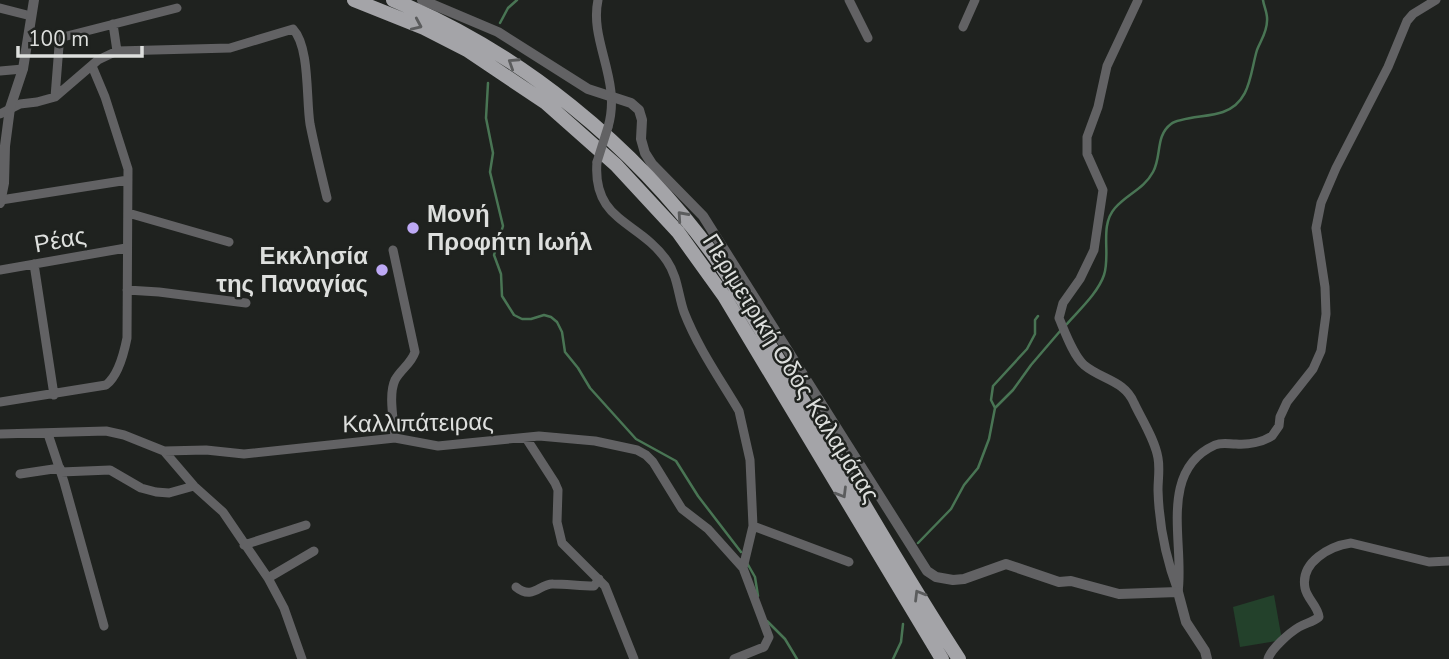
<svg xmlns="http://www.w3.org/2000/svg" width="1449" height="659" viewBox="0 0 1449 659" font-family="'Nunito Sans',sans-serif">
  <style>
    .green { fill: #23412b }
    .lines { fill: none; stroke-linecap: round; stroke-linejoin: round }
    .stream { stroke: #497554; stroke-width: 2.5 }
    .minor { stroke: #626264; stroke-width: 9 }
    .tertiary { stroke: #626264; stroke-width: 10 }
    .primary { stroke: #a4a4a8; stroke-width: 14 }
    .minor-bridge { stroke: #626264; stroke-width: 9 }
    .oneway { stroke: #5b5c5d }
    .poi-dot { fill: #bda9f5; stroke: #1f221f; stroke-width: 2.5 }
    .labels { text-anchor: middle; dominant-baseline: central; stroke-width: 5; stroke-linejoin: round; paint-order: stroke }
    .poi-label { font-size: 24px; font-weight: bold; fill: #dddfdd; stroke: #1f221f; text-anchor: start }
    .street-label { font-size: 24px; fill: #dddfdd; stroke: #1f221f }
  </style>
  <rect width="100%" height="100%" fill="#1f221f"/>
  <!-- green -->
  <path class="green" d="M1274,595L1282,640L1240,647L1233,607Z"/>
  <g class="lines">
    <!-- stream -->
    <path class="stream" d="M500,23L508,8L517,0
      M488,83L486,118L493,153L490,172L503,226L494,255L501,274L502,296L514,315L522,319H531L544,315L551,317L557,322L562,332L565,352L578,368L590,388L636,439L676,461L698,496L741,552
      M1066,325C1078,311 1098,293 1104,275C1111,254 1099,226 1115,208C1127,194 1144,189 1153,172C1162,156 1155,136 1171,124C1180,117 1210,117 1223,112C1251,102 1250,73 1257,50C1261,40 1267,32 1267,21C1268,14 1264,7 1263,0
      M995,408L991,400L993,386L1027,349L1035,334V320L1038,316
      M918,543L951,509L964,485L978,468L989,439L995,408L1013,390L1031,365L1061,330
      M747,563L755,577L758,596
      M767,621L785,639L797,659
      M893,659L901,642L903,624"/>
    <!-- minor -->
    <path class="minor" d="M598,0C589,41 622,80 608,127
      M849,0L868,38
      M1138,0L1107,66L1098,107L1087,137V154L1103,190L1094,250L1080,279L1063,303L1059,318C1065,332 1073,355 1084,365C1102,380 1124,380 1134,403C1142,420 1155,440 1158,458C1160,469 1158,479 1158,490C1159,524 1166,559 1178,591
      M0,8L31,16
      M113,24L117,51
      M963,27L975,0
      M0,71L23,69
      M55,97L59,46L63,37L177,8
      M0,114L20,104L37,102L55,97L98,60L117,51L230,48L293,29C310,47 306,99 310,124C315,149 321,173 327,198
      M597,162C592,222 640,221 667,261C678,277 678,295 684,312C698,348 720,379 739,411L750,460L753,526L743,568L769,637L764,647L734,659
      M1,200L128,180
      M128,213L229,242
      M393,250L415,352C411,364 401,369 395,380C388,395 394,421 395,438
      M34,264L54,395
      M0,270L126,248
      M127,290L159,292L246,303
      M0,402L106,385C118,376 124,353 127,338L128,169L105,97L92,66
      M0,434L106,431L124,435L164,451L206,450L244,454L395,438L438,446L539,436L595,441L637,450L646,455L653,462L682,509L708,529L743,568
      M48,434L64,482L104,626
      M526,438L555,483L558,490L557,522L562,543L605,586L634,659
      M164,451L194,486L223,512L268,578L284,608L302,659
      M61,472L110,470L141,488L156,492L169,493L194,486
      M20,474L60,468
      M753,526L849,562
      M244,545L306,525
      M268,578L314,551
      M516,587C533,601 540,583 553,584C567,584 580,586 594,586L599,579
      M1178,592C1185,545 1157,471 1215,445C1222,442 1229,444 1236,444C1248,445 1262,442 1272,436L1279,426L1280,417L1287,402L1313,369L1321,351L1326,314L1325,287L1316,228L1321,203L1336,168L1388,67L1407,21L1413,14L1436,0
      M1268,659C1271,649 1289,633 1299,627C1306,623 1313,622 1319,617C1318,606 1307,599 1305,588C1300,562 1330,546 1351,543L1429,562L1449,561"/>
    <!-- tertiary -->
    <path class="tertiary" d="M422,0L498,32L588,89L631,103L639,110L642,120L641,139L645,153L652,164L703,216L927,571L936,577L953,580L964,579L1006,564L1059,582L1071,581L1119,594L1178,592L1186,622L1205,651L1207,659
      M0,203L4,183L5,146L10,108L23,69L34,0"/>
    <!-- primary -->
    <path class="primary" d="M354,0L424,28L467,50L546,103L616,165L678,232L724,296L942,659
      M393,0C519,51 635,146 715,257C741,294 763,335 787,374C844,469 898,566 959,659"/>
    <!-- minor-bridge -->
    <path class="minor-bridge" d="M597,162L608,127"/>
  </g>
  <!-- one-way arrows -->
  <defs><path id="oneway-chevron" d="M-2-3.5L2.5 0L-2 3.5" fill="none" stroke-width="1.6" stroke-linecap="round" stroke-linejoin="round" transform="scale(1.75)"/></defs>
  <g class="oneway">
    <use href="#oneway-chevron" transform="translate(417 25) rotate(24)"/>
    <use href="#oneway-chevron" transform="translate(513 63) rotate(-147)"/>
    <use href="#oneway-chevron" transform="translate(682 216) rotate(-132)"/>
    <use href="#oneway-chevron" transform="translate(842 493) rotate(59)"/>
    <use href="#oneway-chevron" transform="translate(919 595) rotate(-121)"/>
  </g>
  <!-- markers -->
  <g class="poi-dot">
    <circle cx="413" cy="228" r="7"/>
    <circle cx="382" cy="270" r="7"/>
  </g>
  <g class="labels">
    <!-- poi labels -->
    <g class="poi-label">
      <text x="427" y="214">Μονή<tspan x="427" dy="28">Προφήτη Ιωήλ</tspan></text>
      <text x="368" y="256" text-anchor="end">Εκκλησία<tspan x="368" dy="28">της Παναγίας</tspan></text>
    </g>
    <!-- street labels -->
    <g class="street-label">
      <text transform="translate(60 240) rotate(-10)">Ρέας</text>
      <text transform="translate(791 368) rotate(58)">Περιμετρική Οδός Καλαμάτας</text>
      <text transform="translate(418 423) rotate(-1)">Καλλιπάτειρας</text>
    </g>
  </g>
  <!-- scale -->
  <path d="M18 46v10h124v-10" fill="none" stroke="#dddfdd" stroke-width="3.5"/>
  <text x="28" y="46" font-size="21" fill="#dddfdd" stroke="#1f221f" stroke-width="5" paint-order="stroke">100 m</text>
</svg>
